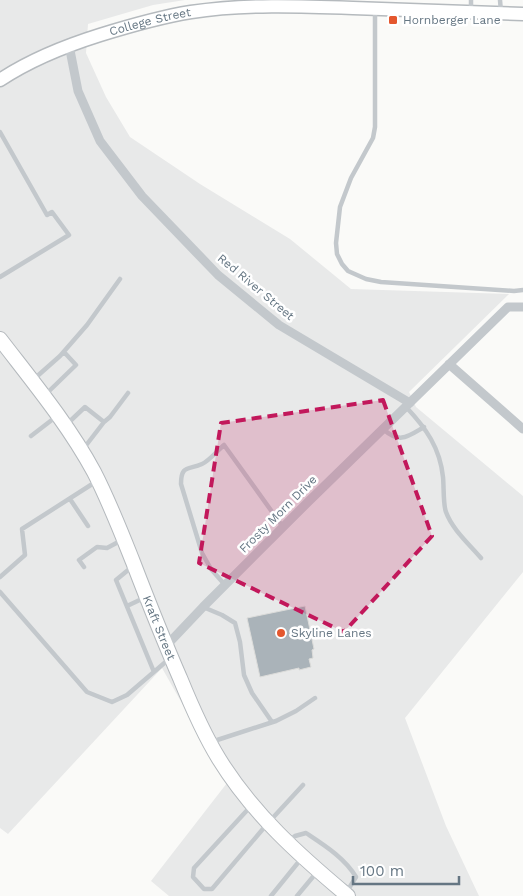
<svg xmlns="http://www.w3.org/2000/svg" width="523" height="896" viewBox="0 0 523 896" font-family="'Work Sans',sans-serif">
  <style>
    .built { fill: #e8e9e9 }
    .building { fill: #aab3b9; stroke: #dcdcda }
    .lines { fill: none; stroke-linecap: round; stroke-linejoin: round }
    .primary-casing { stroke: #b5babe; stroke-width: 15 }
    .trunk-casing { stroke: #b4b9bd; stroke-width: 16 }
    .service { stroke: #c3c8cc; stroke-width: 4.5 }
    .minor { stroke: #c3c8cc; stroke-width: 9 }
    .primary { stroke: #fff; stroke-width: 12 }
    .trunk { stroke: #fff; stroke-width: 14 }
    .marked { fill: #c2185b; fill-opacity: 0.2; stroke: #c2185b; stroke-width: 4; stroke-dasharray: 10 6; stroke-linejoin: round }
    .poi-dot { fill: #e4572e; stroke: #fff; stroke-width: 2 }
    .labels { text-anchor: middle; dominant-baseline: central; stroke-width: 5; stroke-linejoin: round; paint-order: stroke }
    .poi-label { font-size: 12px; fill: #657683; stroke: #fff; text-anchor: start }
    .street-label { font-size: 12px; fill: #657683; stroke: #fff }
  </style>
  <rect width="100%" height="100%" fill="#fafaf8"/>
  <!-- built -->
  <path class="built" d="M0,0H185L153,5L88,24L86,53L106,97L130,137L200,184L290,239L351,289L509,294L409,392L416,407L523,496V572L405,718L446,826L479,896H169L151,881L227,783L162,668L8,834L0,828Z"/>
  <!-- building -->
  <path class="building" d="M305,606L314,649L312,650L313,658L309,659L311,667L299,670V668L260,677L247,618Z"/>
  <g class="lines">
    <!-- primary casing -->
    <g class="primary-casing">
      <g id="primary">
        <path id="s1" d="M0,80C30,60 65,46 100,35C129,26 160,17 191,12C244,4 299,6 353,8C410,10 466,12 523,14"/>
      </g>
    </g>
    <!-- trunk casing -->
    <g class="trunk-casing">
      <g id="trunk">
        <path id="s2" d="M0,339C33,382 68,424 94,472C109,501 121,532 133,562C148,601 163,639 180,678C191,705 203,733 219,759C253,814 299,855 348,896"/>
      </g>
    </g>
    <!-- service -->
    <path class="service" d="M471,0V11
      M500,0L501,12
      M375,10V127L373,138L351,178L340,207L336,243L337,254L342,264L348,271L366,279L381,282L514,291L523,290
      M0,132L47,215L52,212L69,235L0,277
      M34,379L60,356L87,325L120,279
      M45,395L76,365L64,352
      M406,407C426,428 440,448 443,477C444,486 443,505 446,512C452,529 469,544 481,558
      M104,422L110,417L128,393
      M66,425L85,407L104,422L84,448
      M383,429C400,444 407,437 424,427
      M31,436L57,416
      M70,499L88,526
      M133,566L116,580L154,672
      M84,567L79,560L97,547L107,548L122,540
      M0,577L25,555L22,529L97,481
      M225,585L211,569L202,553L181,484C181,465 188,470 202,464C209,461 218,450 224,445L283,527
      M0,592L87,692L112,702L127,695L169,659
      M127,606L146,597
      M203,607L222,615L235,623L240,642L244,675L252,693L272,722
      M211,742L276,721L296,711L315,698
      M251,806L194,868L193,877L204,889H212L268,823L303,785
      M290,840L295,836L306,833C324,845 345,858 356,877L346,893
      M271,896L301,859
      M297,896L317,872"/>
    <!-- minor -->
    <path class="minor" d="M69,45L78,91L100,141L142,196L218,275L279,325L410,403
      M449,364L523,429
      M166,646L203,607L308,502L508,307H523"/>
    <!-- primary -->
    <use href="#primary" class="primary"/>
    <!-- trunk -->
    <use href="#trunk" class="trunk"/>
  </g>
  <!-- marked area -->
  <path class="marked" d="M383,400L432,536L344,632L199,563L221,423Z"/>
  <!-- markers -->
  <g class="poi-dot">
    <rect x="388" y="15" width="10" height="10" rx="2.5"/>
    <circle cx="281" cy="633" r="5"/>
  </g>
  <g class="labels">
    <!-- poi labels -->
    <g class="poi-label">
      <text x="403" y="20">Hornberger Lane</text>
      <text x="291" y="633">Skyline Lanes</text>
    </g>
    <!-- street labels -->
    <g class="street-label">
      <text stroke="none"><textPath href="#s1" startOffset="162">College Street</textPath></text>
      <text transform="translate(256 287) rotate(40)">Red River Street</text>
      <text transform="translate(278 514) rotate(-45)">Frosty Morn Drive</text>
      <text stroke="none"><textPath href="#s2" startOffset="332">Kraft Street</textPath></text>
    </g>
  </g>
  <!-- scale -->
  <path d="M353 876v8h106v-8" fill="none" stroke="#657683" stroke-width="2.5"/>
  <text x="360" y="876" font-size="15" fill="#657683" stroke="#ffffff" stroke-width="4" paint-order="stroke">100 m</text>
</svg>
